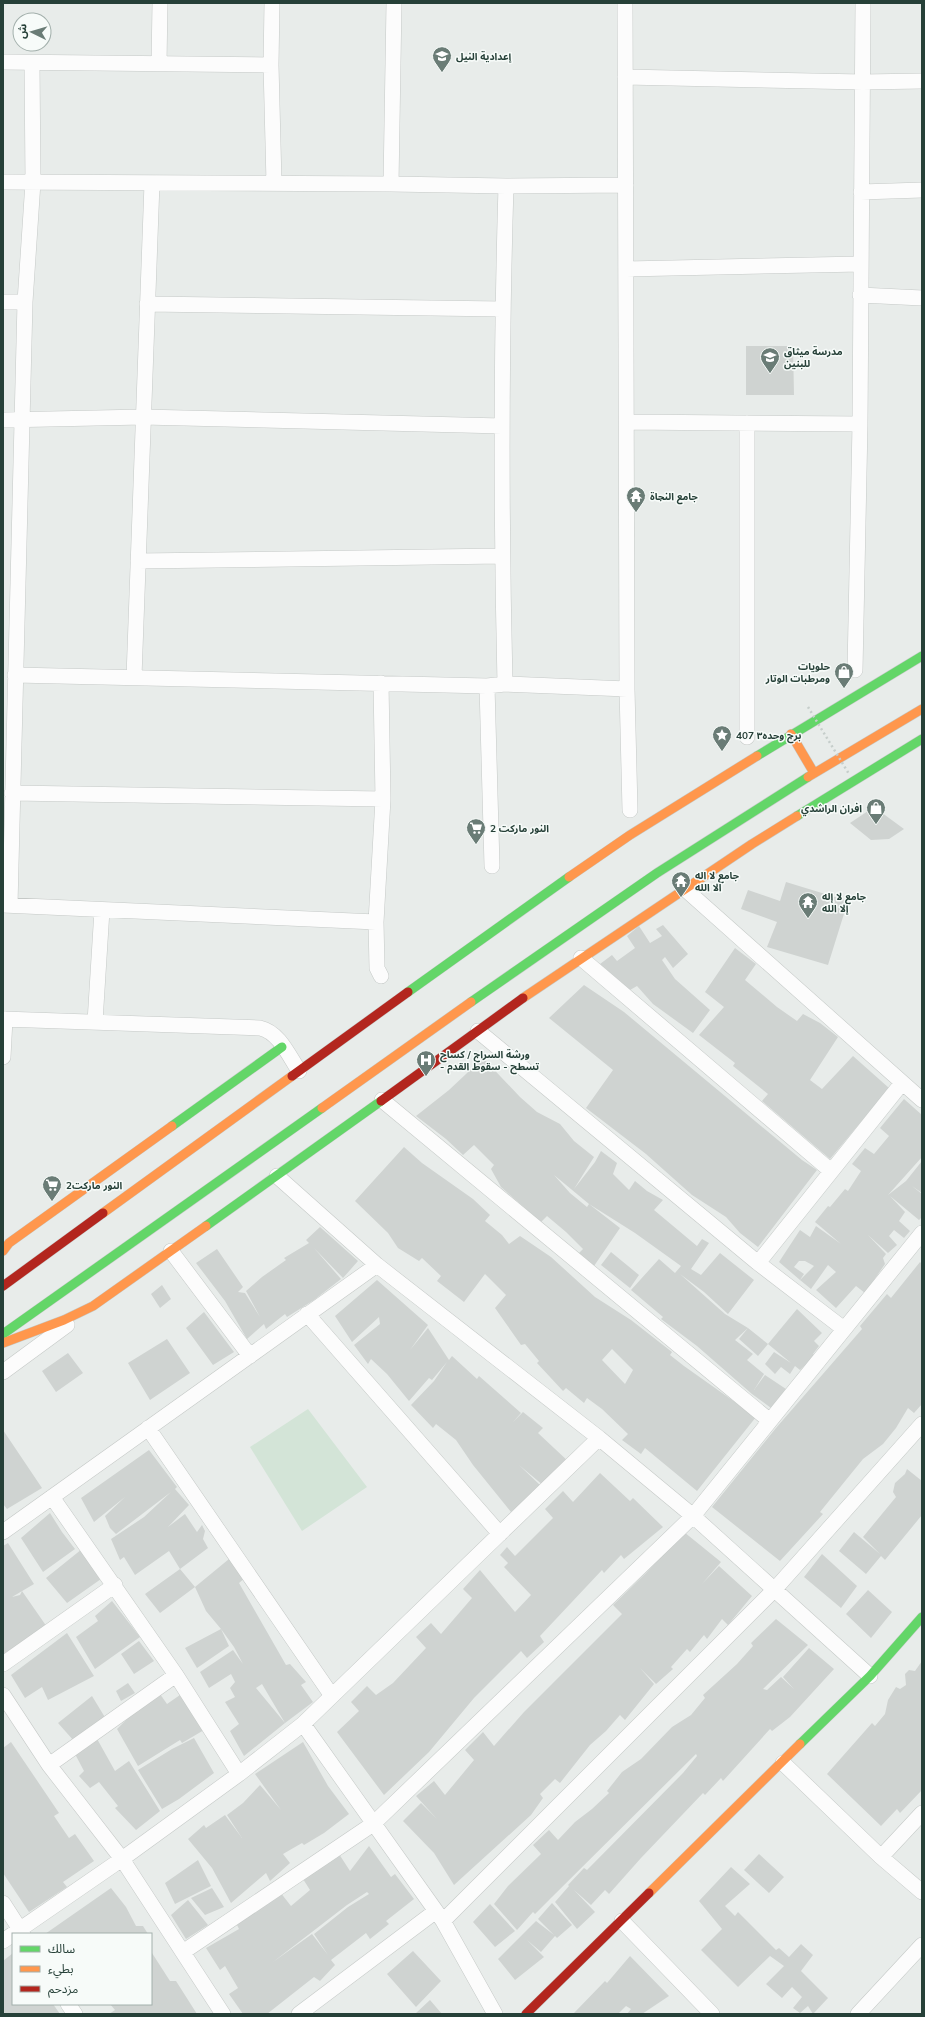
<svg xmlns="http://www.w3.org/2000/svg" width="925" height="2017" viewBox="0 0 925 2017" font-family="Mulish,'Noto Sans Arabic',sans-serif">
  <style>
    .green { fill: #d3e4d7 }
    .building { fill: #cfd3d1; fill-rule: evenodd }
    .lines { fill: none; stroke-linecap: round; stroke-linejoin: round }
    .street-casing { stroke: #c5c9c7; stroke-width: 16 }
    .fast-casing { stroke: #c4c9c7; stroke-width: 10 }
    .slow-casing { stroke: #c4c9c7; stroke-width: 10 }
    .jam-casing { stroke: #c4c9c7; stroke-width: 10 }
    .street { stroke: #fcfcfc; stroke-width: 15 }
    .fast { stroke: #63d668; stroke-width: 9 }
    .slow { stroke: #ff974d; stroke-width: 9 }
    .jam { stroke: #b3261e; stroke-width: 9 }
    .path-bridge { stroke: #c6cecb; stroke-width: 2.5; stroke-dasharray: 2 3; stroke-linecap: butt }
    .labels { text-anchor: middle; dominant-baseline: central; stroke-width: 3; stroke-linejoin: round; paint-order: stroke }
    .poi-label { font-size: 10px; font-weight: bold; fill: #264038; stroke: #f7fbf9; text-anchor: start }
  </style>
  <rect width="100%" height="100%" fill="#e8ecea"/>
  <!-- green -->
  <path class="green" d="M308,1409L367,1487L302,1531L250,1447Z"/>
  <!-- building -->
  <path class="building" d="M746,346H793L794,395H746Z
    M874,807L904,829L889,839L871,840L850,823Z
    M786,882L848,901L828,965L767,947L777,922L741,909L748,890L780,901Z
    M663,925L688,954L673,968L665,957L662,960L675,979L710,1010L693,1033L653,1004L637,986L630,990L600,964L612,955L617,961L635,948L627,936L639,926L650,943L662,936L656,929Z
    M735,948L756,964L745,980L777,1007L797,1021L803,1014L820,1023L838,1037L810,1080L822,1089L853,1056L889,1088L830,1159L762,1101L768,1094L733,1066L735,1063L699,1035L724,1007L705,992Z
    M584,985L624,1012L802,1160L817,1170L758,1247L740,1233L726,1217L692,1195L646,1154L586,1108L613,1070L549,1018Z
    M483,1058L520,1097L537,1112L560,1124L574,1141L594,1157L574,1189L595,1162L601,1151L617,1163L613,1174L629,1190L635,1181L647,1191L663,1200L654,1210L697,1246L702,1239L709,1243L691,1269L701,1275L720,1253L754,1280L728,1314L704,1292L680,1274L725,1314L748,1328L735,1340L753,1354L747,1360L764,1374L754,1390L765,1375L786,1389L771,1408L752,1394L697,1346L661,1319L663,1317L631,1290L659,1259L675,1273L681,1266L635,1233L589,1204L620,1228L594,1266L579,1253L583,1249L566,1232L547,1216L541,1222L501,1187L491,1169L494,1165L474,1145L463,1155L446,1139L416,1116L449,1090ZM554,1175L589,1204L587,1207L570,1193Z
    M904,1099L922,1115V1157L888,1195L906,1181L922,1161V1193L912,1186L922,1194V1217L919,1220L890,1196L905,1212L899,1221L910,1231L904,1238L894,1230L889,1236L897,1245L888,1253L868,1235L886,1254L883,1258L885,1264L865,1293L856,1286L836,1308L816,1290L836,1272L828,1265L811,1289L800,1280L814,1266L805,1261H799L794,1267L804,1274L800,1280L779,1262L800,1230L810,1237L816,1226L841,1244L815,1222L828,1206L830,1207L845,1189L848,1191L861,1171L852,1164L865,1148L874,1154L889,1136L880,1128Z
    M404,1147L422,1163L473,1199L490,1215L485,1221L502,1235L509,1244L520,1236L551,1257L595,1297L631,1320L672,1352L670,1355L684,1366L756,1417L697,1491L645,1448L641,1454L622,1440L628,1434L602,1409L587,1398L584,1403L566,1388L563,1391L537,1363L539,1361L525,1344L521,1345L495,1308L506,1295L485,1274L464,1302L437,1281L441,1276L422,1258L419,1261L398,1248L388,1233L355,1201ZM612,1349L633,1370L625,1384L602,1360Z
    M320,1227L358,1261L343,1278L314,1248L341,1279L314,1300L287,1317L285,1314L266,1329L264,1324L247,1339L225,1301L196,1263L217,1249L243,1287L238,1292L245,1293L260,1317L246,1291L262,1277L286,1260L284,1258L309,1243L306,1240Z
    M611,1252L639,1275L630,1288L601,1265Z
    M920,1262L922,1264V1404L914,1413L908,1408L896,1428L883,1444L863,1459L820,1512L823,1514L780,1561L712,1507L776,1428L862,1329L860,1326L887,1294L891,1298Z
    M377,1280L428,1325L410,1350L428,1328L449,1360L452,1356L477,1379L479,1376L521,1413L513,1422L523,1412L543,1428L538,1433L570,1463L544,1486L519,1465L541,1486L511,1512L473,1465L456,1440L436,1424L433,1428L411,1405L434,1381L447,1362L432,1380L429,1378L409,1401L387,1374L371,1359L368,1364L354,1345L380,1324L379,1317L352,1342L335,1316Z
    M162,1285L171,1299L160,1308L151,1294Z
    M797,1309L822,1333L814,1341L819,1346L813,1354L815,1356L800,1370L795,1366L790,1374L781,1367L775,1374L765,1364L774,1352L791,1363L768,1344Z
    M204,1312L234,1352L213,1365L186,1328Z
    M748,1328L768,1344L758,1356L739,1339Z
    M167,1339L190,1373L150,1400L128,1363Z
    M68,1353L83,1373L56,1392L42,1371Z
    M3,1430L42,1488L7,1509L3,1504Z
    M149,1450L177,1487L175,1489L189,1505L168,1527L185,1514L197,1532L202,1525L205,1531L203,1539L208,1548L180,1569L169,1551L135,1575L124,1557L120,1560L111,1539L144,1517L171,1492L116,1534L110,1528L105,1516L125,1497L94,1522L81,1498Z
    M907,1469L922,1481V1515L885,1560L881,1556L866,1574L839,1551L854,1532L880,1554L863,1537L896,1497L893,1492L895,1483L905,1474Z
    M600,1473L630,1501L633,1498L663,1527L624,1559L621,1555L604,1573L602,1570L540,1636L544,1642L527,1658L521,1651L474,1698L429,1752L384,1795L337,1732L359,1711L351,1702L367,1686L376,1695L393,1683L426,1648L416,1637L431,1623L441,1634L472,1598L463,1589L480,1570L515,1612L531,1595L504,1567L508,1563L500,1555L507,1547L515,1556L553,1518L545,1509L563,1491L573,1502Z
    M50,1513L62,1532L75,1549L43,1572L21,1538Z
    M684,1532L721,1562L702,1584L719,1566L752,1596L728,1625L722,1619L707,1639L704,1635L690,1652L687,1649L671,1667L673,1669L656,1684L640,1668L654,1684L625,1720L620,1715L606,1731L590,1745L560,1783L555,1779L540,1794L543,1798L531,1815L454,1885L434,1853L403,1821L421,1803L437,1819L416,1796L434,1781L445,1795L474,1760L465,1750L483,1732L494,1746L524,1712L622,1614L613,1605L646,1573Z
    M8,1543L34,1584L12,1597L20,1595L22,1591L47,1627L3,1654V1546Z
    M82,1549L101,1579L67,1603L46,1578Z
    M822,1554L857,1586L841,1608L804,1577Z
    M229,1559L245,1578L239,1583L286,1665L290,1664L306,1682L301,1685L313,1702L285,1723L262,1684L256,1688L285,1723L244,1756L230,1731L239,1724L225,1702L235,1697L230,1688L235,1682L231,1674L209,1688L200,1672L233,1650L243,1664L234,1647L221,1629L229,1646L197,1668L185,1648L221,1629L206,1611L195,1587Z
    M180,1569L195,1587L160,1613L145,1594Z
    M868,1590L892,1612L871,1638L846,1614Z
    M112,1601L140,1637L95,1669L76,1637L98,1621L95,1616Z
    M776,1619L808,1645L763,1689L767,1690L781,1677L794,1689L783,1677L809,1648L834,1669L790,1717L772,1731L770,1729L723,1781L721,1778L705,1795L703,1793L641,1858L609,1894L605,1890L591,1905L574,1890L595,1912L577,1929L555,1902L569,1886L568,1885L584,1868L587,1870L683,1773L697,1756L696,1754L550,1899L535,1914L533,1912L517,1930L494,1904L508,1886L541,1854L533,1845L549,1830L558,1840L575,1822L592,1809L609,1793L607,1791L622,1772L641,1759L672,1727L691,1715L705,1698L703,1695L737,1664L753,1646L751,1643Z
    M67,1633L94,1676L48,1700L42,1687L25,1698L11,1675Z
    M139,1641L154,1661L134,1674L121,1654Z
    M922,1661V1790L900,1813L897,1809L881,1826L827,1774L872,1723L875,1726L885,1714L888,1700L896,1687L900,1689L906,1685L905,1674L909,1670L915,1671Z
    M128,1683L135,1693L121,1701L116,1691Z
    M160,1694L167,1704L180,1695L204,1730L182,1743L180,1740L138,1766L117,1729L134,1712Z
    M92,1696L106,1719L74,1741L58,1723Z
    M96,1737L115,1771L129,1761L160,1811L136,1830L115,1808L118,1806L99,1782L90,1788L79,1776L84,1771L75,1754Z
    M194,1738L214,1773L179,1799L162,1809L138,1770L172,1749Z
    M11,1742L59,1813L54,1816L69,1838L75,1834L94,1861L63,1882L67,1887L29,1912L3,1873V1748Z
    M303,1742L328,1786L349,1814L324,1833L304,1845L302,1843L283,1854L290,1863L270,1881L266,1873L231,1903L212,1868L188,1839L204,1825L206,1828L225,1815L242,1838L227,1815L243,1803L260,1785L281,1810L255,1774Z
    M369,1846L391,1877L395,1874L414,1899L386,1921L389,1924L370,1939L366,1933L331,1960L335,1965L320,1981L314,1977L267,2014H243L229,1994L238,1988L225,1966L220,1970L206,1948L239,1929L237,1925L280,1892L291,1906L310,1890L303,1879L339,1854L350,1871ZM367,1892L369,1894L348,1907L314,1934L328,1955L312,1934L273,1962L347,1905Z
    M759,1854L784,1877L769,1893L744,1870Z
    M198,1860L211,1886L175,1904L165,1883Z
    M731,1867L750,1884L725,1906L735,1916L738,1912L776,1950L779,1948L789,1957L801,1944L813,1955L801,1971L828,1998L813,2014L808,2006L800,2013L793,2008L802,1997L792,1987L782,1998L766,1984L784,1966L770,1956L738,1987L701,1950L722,1929L699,1901Z
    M111,1888L126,1907L136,1926H143L148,1934H45Z
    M212,1888L224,1907L205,1915L191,1898Z
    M188,1900L208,1925L186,1939L171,1915Z
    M552,1903L572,1925L557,1938L555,1936L541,1952L527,1940L544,1957L515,1980L498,1959L536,1921L554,1935L538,1919Z
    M490,1904L515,1931L495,1947L473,1922Z
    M413,1951L441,1981L416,2007L387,1974Z
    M13,1953V2004H53L60,2014H3V1961Z
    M152,1953L170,1981H176L197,2014H109L115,2010L110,2004H151Z
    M630,1956L669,1996L642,2014H627L631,2009L626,2006L618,2014H573L605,1981L607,1983Z
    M430,2000L442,2014H416V2013Z"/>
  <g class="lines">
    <!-- street casing -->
    <g class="street-casing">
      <path id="street" d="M272,3L271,65L274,183
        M625,3L627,689L630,810
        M3,62L271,65
        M159,64L160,3
        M625,77L863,82L922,81
        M3,182L391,184L506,186L626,185
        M391,184L394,3
        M861,192L922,190
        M626,269L861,264
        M860,295L922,298
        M3,302H25
        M147,304L502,309
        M3,420L143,417L502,426
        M627,422L860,424
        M747,423V737
        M138,561L502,556
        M855,670L860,424L863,3
        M15,675L487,686L505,684L627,689
        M134,677L152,183
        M505,684C501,518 501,352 506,186
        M487,686L492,866
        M12,793L383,799
        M685,889L922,1100
        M3,905L376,922
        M10,905L25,302L33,182L32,63
        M581,958L831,1171
        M381,976L377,968L376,922L383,799L381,683
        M3,1019L260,1028C279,1032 289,1056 299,1071
        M95,1022L102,910
        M478,1031L758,1263L844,1329
        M3,1057L5,1019
        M382,1100L770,1421
        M277,1176L377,1265L599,1438L693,1516L870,1676
        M171,1251L250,1356
        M758,1263L902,1083
        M307,1314L500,1534
        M3,1372L67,1325
        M148,1428L332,1696
        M52,1497L176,1675L239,1774
        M3,1532L377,1265
        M3,1664L115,1585
        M3,1695L49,1765L122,1859L223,2014
        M303,1724L443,1921L495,2014
        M783,1763L881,1857L922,1892
        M49,1765L176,1675
        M881,1857L922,1813
        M3,1903L23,1934
        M443,1921L775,1589L922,1424
        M622,1921L712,2014
        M3,1941L122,1859L239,1774L303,1724L599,1438
        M183,1952L373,1824L693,1516L922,1233
        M68,2004L75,2014
        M299,2014L436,1911
        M858,2014L922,1945"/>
    </g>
    <!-- fast casing -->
    <g class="fast-casing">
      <path id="fast" d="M757,756L922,656
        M797,816L922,739
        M408,992L569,877
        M471,1002L657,873L808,777
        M172,1126L282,1047
        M206,1226L381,1101
        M3,1334L322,1108
        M800,1744L870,1676L922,1617"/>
    </g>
    <!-- slow casing -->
    <g class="slow-casing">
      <path id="slow" d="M791,734L814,773
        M808,777L922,709
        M569,877L630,835L757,756
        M523,998L752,844L797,816
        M322,1108L471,1002
        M103,1213L292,1076
        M3,1251L9,1243L172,1126
        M3,1343L64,1320L93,1306L206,1226
        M649,1893L800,1744"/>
    </g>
    <!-- jam casing -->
    <g class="jam-casing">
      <path id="jam" d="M292,1076L408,992
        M381,1101L523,998
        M3,1286L103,1213
        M526,2014L649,1893"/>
    </g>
    <!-- street -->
    <use href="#street" class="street"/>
    <!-- fast -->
    <use href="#fast" class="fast"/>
    <!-- slow -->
    <use href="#slow" class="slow"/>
    <!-- jam -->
    <use href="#jam" class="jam"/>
    <!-- path-bridge -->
    <path class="path-bridge" d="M808,707L849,774"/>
  </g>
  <!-- icons -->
  <defs>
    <g id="school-pin" transform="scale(1)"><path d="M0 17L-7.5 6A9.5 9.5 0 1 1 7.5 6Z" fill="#6a7c76" stroke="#f7fbf9"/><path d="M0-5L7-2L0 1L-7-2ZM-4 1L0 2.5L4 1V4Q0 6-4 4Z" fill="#fff"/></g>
    <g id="temple-pin" transform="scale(1)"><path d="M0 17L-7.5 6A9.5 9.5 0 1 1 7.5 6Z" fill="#6a7c76" stroke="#f7fbf9"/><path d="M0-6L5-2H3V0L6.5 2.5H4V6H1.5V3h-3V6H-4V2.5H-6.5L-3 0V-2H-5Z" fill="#fff"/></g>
    <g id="shop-pin" transform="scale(1)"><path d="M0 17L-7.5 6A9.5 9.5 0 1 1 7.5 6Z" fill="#6a7c76" stroke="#f7fbf9"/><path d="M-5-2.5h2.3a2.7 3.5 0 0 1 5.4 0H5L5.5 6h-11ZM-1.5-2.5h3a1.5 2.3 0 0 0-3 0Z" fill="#fff"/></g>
    <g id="sight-pin" transform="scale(1)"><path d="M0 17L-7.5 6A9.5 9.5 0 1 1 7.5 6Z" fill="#6a7c76" stroke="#f7fbf9"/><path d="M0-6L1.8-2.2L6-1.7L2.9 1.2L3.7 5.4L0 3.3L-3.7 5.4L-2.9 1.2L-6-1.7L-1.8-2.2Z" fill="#fff"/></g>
    <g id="supermarket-pin" transform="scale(1)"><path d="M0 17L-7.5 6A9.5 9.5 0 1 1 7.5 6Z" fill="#6a7c76" stroke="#f7fbf9"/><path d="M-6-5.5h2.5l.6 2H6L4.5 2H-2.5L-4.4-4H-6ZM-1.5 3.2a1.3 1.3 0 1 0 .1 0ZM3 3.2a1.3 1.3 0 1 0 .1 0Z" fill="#fff"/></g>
    <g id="hospital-pin" transform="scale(1)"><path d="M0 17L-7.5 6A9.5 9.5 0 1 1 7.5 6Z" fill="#6a7c76" stroke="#f7fbf9"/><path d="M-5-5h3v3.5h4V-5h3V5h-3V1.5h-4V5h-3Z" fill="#fff"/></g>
  </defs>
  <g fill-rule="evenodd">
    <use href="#school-pin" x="442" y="56"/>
    <use href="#school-pin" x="770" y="357"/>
    <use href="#temple-pin" x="636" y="496"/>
    <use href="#shop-pin" x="844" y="672"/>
    <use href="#sight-pin" x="722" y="735"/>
    <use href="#shop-pin" x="876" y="808"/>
    <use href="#supermarket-pin" x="476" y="828"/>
    <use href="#temple-pin" x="681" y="881"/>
    <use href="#temple-pin" x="808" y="902"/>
    <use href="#hospital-pin" x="426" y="1060"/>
    <use href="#supermarket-pin" x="52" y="1185"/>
  </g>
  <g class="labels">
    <!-- poi labels -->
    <g class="poi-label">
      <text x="456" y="56">إعدادية النيل</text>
      <text x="784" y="351">مدرسة ميثاق<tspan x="784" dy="12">للبنين</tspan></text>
      <text x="650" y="496">جامع النجاة</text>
      <text x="830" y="666" text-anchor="end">حلويات<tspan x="830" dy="12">ومرطبات الوتار</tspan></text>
      <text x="736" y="735">برج وحده٣ 407</text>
      <text x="862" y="808" text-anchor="end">افران الراشدي</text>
      <text x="490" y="828">النور ماركت 2</text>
      <text x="695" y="875">جامع لا اله<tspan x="695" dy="12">الا الله</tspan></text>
      <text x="822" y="896">جامع لا إله<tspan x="822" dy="12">إلا الله</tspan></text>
      <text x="440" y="1054">ورشة السراج / كساح<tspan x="440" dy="12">- تسطح - سقوط القدم</tspan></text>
      <text x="66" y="1185">النور ماركت2</text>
    </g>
  </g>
  <!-- border -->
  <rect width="925" height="2017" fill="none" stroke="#264038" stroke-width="8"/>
  <!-- legend -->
  <rect x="12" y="1933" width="140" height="72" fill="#f7fbf9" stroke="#a3b0ac"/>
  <rect x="20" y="1946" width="20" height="6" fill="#63d668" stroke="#a3b0ac"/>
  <text x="48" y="1953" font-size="12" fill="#264038">سالك</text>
  <rect x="20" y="1966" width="20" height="6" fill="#ff974d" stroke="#a3b0ac"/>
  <text x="48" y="1973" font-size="12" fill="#264038">بطيء</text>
  <rect x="20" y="1986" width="20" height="6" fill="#b3261e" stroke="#a3b0ac"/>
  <text x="48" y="1993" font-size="12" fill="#264038">مزدحم</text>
  <!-- north arrow -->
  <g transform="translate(32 32) rotate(275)"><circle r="19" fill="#f7fbf9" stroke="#a3b0ac"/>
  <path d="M0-3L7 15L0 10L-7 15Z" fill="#6a7c76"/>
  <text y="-6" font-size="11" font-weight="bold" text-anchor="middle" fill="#264038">ش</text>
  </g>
</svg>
